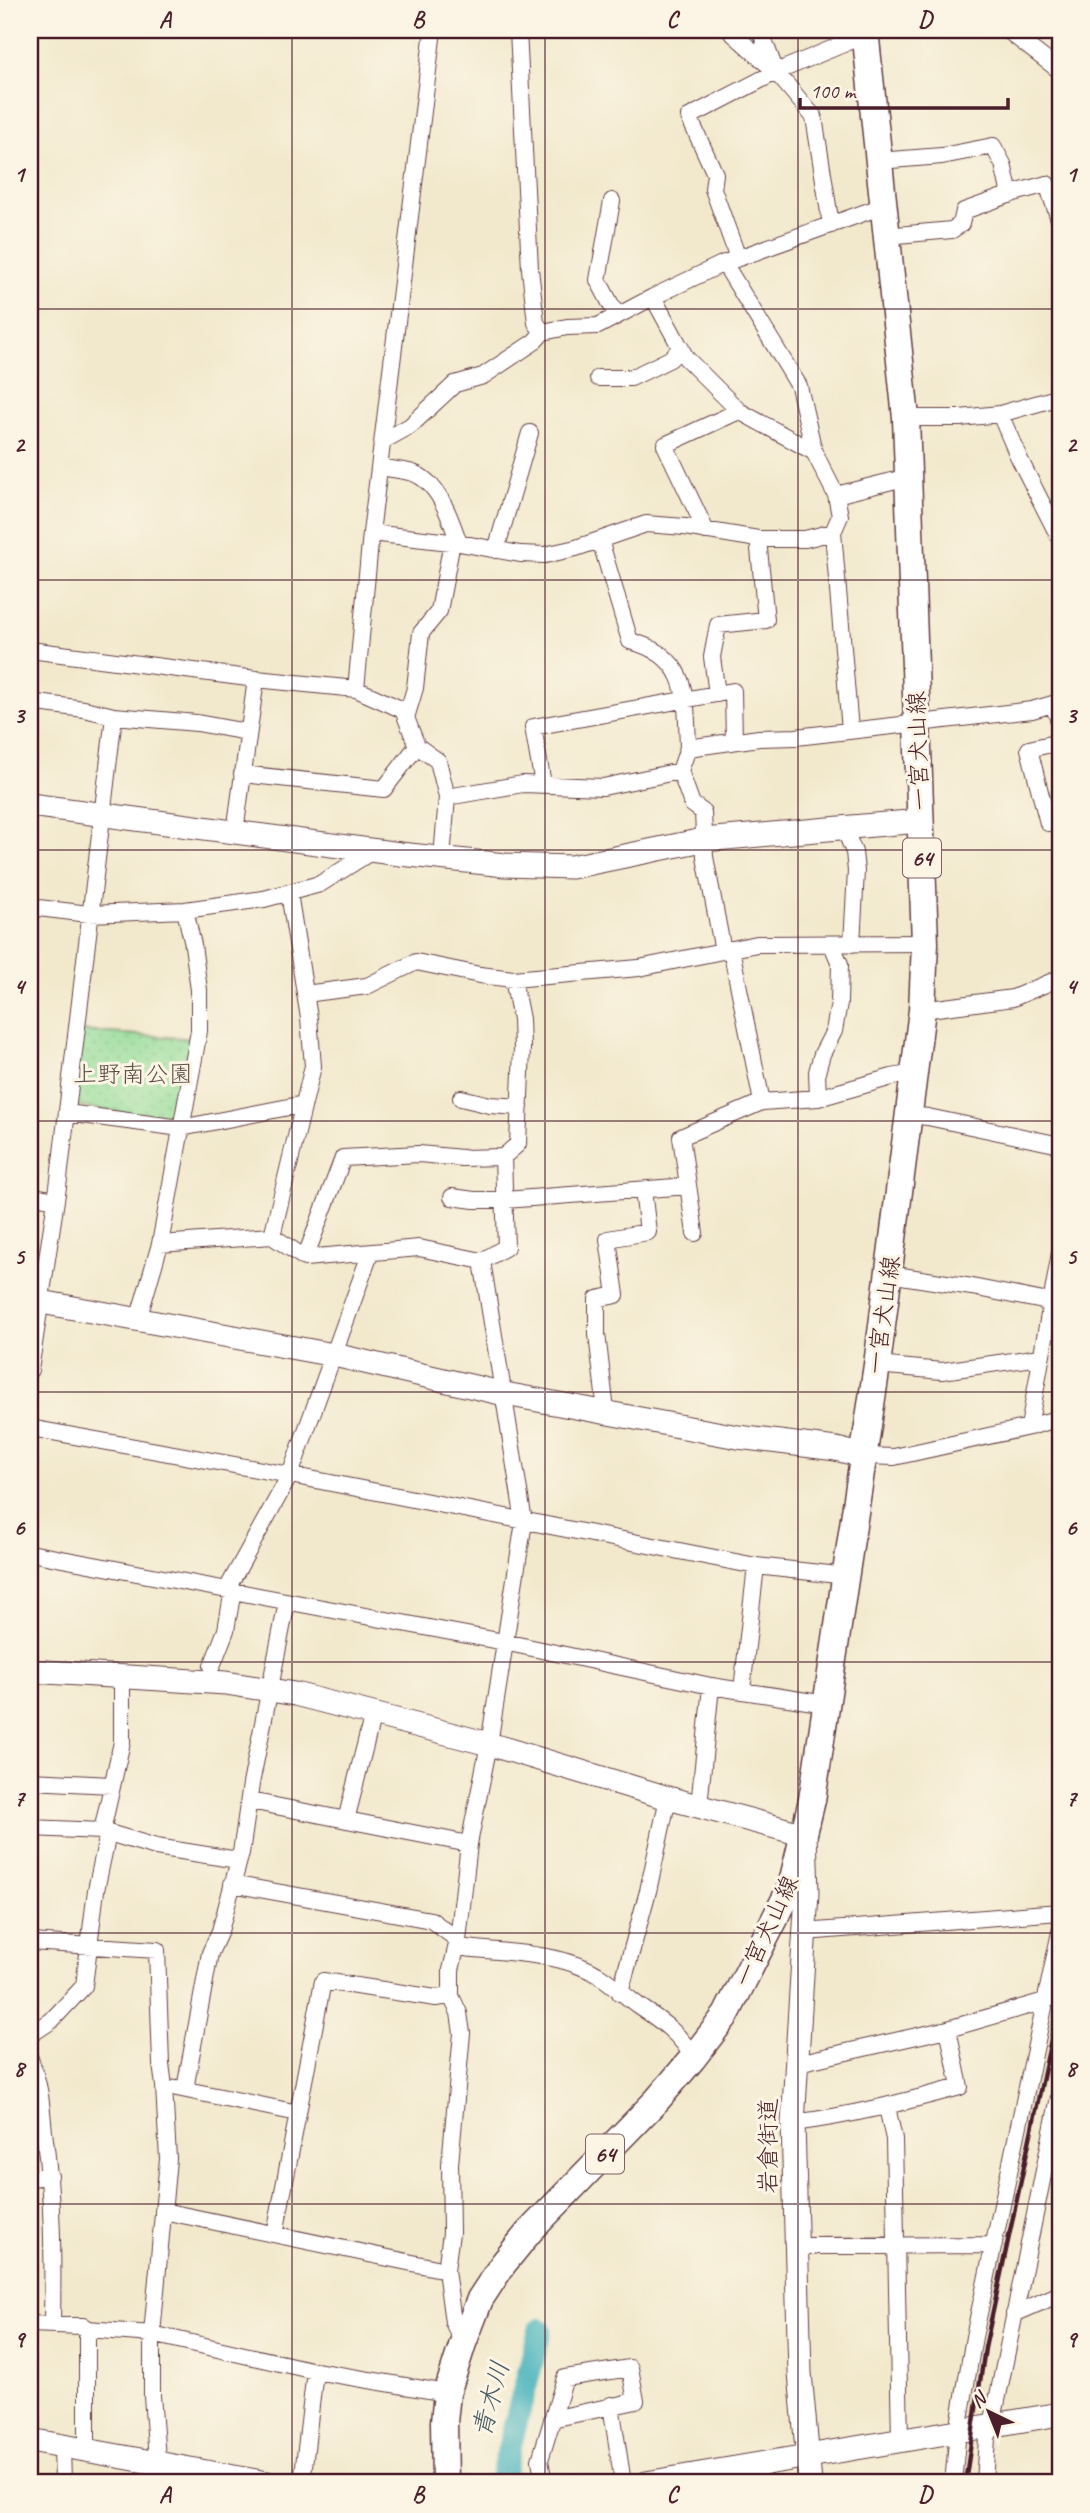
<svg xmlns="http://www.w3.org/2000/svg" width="1090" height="2513" viewBox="0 0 1090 2513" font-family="Caveat,'Klee One',sans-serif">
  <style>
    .park { fill: url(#park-dots); stroke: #6e7e62; stroke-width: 2 }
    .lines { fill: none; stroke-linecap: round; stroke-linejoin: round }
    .river { stroke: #40b0bb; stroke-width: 24 }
    .street-casing { stroke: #633d43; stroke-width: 18 }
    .secondary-casing { stroke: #633d43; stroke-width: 25 }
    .primary-casing { stroke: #633d43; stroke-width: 29 }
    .street { stroke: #fff; stroke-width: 16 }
    .secondary { stroke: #fff; stroke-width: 23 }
    .primary { stroke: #fff; stroke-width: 26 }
    .rail { stroke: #4a1f2b; stroke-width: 4.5 }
    .grid { fill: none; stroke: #4a1f2b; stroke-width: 2; stroke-opacity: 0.55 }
    .labels { text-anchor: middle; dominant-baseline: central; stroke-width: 6; stroke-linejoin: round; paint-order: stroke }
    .shield { fill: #fcf5e5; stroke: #7f5f63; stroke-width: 2 }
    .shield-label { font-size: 23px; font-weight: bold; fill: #4a1f2b }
    .street-label { font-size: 24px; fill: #4a1f2b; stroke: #fcf5e5 }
    .park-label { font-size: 24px; fill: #5c4e46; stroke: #fcf5e5 }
    .water-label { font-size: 26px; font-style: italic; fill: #465965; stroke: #fcf5e5 }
    .neatline { fill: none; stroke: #4a1f2b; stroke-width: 2.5 }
    .grid-label { font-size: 23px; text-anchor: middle; font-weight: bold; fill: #4a1f2b }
  </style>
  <defs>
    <pattern id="park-dots" width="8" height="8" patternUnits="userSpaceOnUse" patternTransform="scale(1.75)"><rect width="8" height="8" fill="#93dc98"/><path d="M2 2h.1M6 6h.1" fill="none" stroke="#80bc83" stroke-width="1.8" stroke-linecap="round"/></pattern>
  </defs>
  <rect width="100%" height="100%" fill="#fcf5e5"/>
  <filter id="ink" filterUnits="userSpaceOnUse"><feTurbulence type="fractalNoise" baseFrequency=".0143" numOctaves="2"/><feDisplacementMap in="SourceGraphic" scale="14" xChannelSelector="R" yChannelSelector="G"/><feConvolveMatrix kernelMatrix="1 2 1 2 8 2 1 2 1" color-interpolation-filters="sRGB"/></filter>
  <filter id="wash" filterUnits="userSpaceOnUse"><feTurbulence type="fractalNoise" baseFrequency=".00686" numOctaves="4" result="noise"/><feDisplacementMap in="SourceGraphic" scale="28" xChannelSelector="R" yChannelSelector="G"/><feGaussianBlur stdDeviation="1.57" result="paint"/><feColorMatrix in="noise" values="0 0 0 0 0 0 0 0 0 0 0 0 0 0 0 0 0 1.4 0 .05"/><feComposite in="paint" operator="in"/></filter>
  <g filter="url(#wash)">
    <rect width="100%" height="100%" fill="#f2e9cd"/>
    <!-- park -->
    <path class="park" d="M80,1031L195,1039L173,1120L75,1106Z"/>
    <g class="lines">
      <!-- river -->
      <path class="river" d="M1053,30L1060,35
        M500,2483L540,2330"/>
    </g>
  </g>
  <g filter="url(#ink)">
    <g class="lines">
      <!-- street casing -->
      <g class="street-casing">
        <path id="street" d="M518,30L530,269L536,323L543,332
          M729,30L775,71
          M760,30L776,72L814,117L831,225
          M1007,30L1060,71
          M878,161L942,156L993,146L1003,164L1010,195
          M612,201L598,280L617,316
          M886,236L952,230L961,224L964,211L1014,193L1047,184L1060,222
          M738,258L713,189L715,174L689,117L776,72L865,35
          M730,261L883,206
          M598,378H631L670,359L681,348
          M1000,414L1019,458L1060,539
          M906,418H960L1000,414L1060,397
          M383,441L410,426L455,384L483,376L534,342L543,332L567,327L598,326L653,297
          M814,452L799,386L724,263L653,297L686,358L739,411L814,452L836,495
          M379,467C390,469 403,470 413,473C439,482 451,520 459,543
          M706,531L665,445L739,411
          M833,532L850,730
          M371,533L459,543L520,554L545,555L576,548L646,524L685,527L758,539H805L833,532L840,516L836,495L908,477
          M600,540L630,641C689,656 686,696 688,748
          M496,550L530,433
          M30,650L256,679L356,689L403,710L417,746L438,761L447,797L442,858
          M356,689L371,533L433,30
          M717,694L712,657L718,625L766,620L758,539
          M30,702L84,709L114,716L197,723L247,732
          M1053,705L1060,723
          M406,718L415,688L421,633L439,611L452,542
          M1060,742L1029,749L1048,823L1060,821
          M680,771L692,804L703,812L705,857L723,951
          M242,774L384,789L417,746
          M543,784L533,727L733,691L734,741
          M447,797L523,784L603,787L680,771L688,748L759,738L796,737L1032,710L1060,702
          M844,828L854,852L856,871L852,944
          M235,832L256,679
          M30,907L89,914L185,910L264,899L320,884L374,850
          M731,949L762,1102
          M305,994L367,986L416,962L480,975L513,979L639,968L757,944L925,943
          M922,1010L1013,998L1060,978
          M461,1098L490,1105L520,1107
          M818,1098L817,1072L822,1054L834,1031L839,1003L840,964L832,945
          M67,1113L181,1128L304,1104
          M909,1115L928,1117L1060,1145
          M30,1195L55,1200
          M452,1197L474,1200H505L688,1186
          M695,1233L681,1137L762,1102L818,1098L892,1077L915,1073
          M272,1236L313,1066L309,1018L289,893
          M160,1244L272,1236L305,1258L419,1248L482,1261L506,1247L503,1157L518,1144L522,1048L521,1019L513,979
          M305,1258L343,1158L419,1154L462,1158L503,1157
          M889,1274L972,1287L1059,1304
          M138,1320L160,1244L199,1031V990L193,945L185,910
          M877,1365L942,1371L1040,1357
          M30,1370L58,1187L114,716
          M606,1411L597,1334V1299L616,1295L608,1239L648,1232L643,1190
          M1029,1427L1060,1253
          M30,1428L290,1475L756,1566L847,1576
          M864,1456L894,1457L1029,1427L1060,1418
          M30,1553L504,1642L711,1686L826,1704
          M227,1589L290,1475L370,1254
          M212,1666L226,1630L233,1590
          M742,1690L756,1566
          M30,1781L112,1785
          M250,1801L469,1844
          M699,1806L711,1686
          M346,1820L373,1714
          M30,1828L102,1831L156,1847L238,1860
          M232,1884L431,1920L458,1940
          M804,1932L1060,1912
          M30,1942L157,1950L161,2064L164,2086L168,2159L152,2334V2396L159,2483
          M457,1947C501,1953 561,1951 600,1976C614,1985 626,1997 639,2006C660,2020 682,2035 693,2058
          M620,1993L648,1891L668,1798
          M30,2035L51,2021L84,1986L96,1890L107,1838L102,1831L122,1742V1675
          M30,2059C41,2088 41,2102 44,2132C53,2196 53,2260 52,2325
          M798,2063L948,2029L1045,2001L1060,1993
          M177,2088L298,2113
          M185,2089L210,1953L220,1931L241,1853L251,1784L287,1602
          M887,2107L894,2139L900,2439
          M793,2123C850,2116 904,2102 960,2087L948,2029
          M30,2178L50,2176
          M163,2211L446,2270
          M275,2234L323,1981L436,1998L451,1996
          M795,2246L994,2245
          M1014,2314L1060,2294
          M30,2324L83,2326L87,2329
          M463,2343L453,2322L446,2270L451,2233L450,2164L462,2033L459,2013L451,1996V1970L458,1940L469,1844L489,1744L524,1522L482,1261
          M611,2405L623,2483
          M62,2446L63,2483
          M87,2449V2329L152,2334L315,2371L447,2393
          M302,2483L315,2371
          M544,2483L540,2460L565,2378L630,2368L636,2401L552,2419
          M953,2483L958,2431L974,2337L1060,1932
          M984,2483L987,2438L992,2425L1060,2092"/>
      </g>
      <!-- secondary casing -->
      <g class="secondary-casing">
        <path id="secondary" d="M30,805L400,854L505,865L571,867L703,840L920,821
          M30,1300L334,1355L505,1394L738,1437L836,1449L864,1456
          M30,1671L226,1683L295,1694L489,1744L668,1798L805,1835L807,1893L793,2123L800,2373L810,2483
          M30,2440L267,2483
          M646,2483L1060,2414"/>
      </g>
      <!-- primary casing -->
      <g class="primary-casing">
        <path id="primary" d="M445,2483L444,2422L447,2393L463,2343L480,2299L503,2264L529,2232L657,2100L693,2058L726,2015L791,1887L812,1800L877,1365L922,1010L925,943L906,418L865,30"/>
      </g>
      <!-- street -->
      <use href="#street" class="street"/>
      <!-- secondary -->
      <use href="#secondary" class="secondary"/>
      <!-- primary -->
      <use href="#primary" class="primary"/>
      <!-- rail -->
      <path class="rail" d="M965,2483L985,2348L1060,1998"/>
    </g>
  </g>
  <!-- grid -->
  <path class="grid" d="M292,30V2483M545,30V2483M798,30V2483M30,309H1060M30,580H1060M30,850H1060M30,1121H1060M30,1392H1060M30,1662H1060M30,1933H1060M30,2204H1060"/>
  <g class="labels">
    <!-- shield labels -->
    <g class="shield">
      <rect x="903" y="838.5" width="38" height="39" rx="5"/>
      <rect x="586" y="2134.5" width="38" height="39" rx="5"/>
    </g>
    <g class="shield-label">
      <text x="922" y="858">64</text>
      <text x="605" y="2154">64</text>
    </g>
    <!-- street labels -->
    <g class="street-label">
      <text transform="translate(918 751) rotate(-92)">一宮犬山線</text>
      <text transform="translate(883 1315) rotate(-82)">一宮犬山線</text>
      <text transform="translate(766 1931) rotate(-65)">一宮犬山線</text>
      <text transform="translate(768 2146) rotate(-90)">岩倉街道</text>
    </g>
    <!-- park labels -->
    <g class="park-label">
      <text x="133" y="1074">上野南公園</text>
    </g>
    <!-- water labels -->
    <g class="water-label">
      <text transform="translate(491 2399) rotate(-75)">青木川</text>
    </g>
  </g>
  <!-- margin -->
  <rect width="1090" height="2513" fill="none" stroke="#fcf5e5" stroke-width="77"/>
  <!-- north arrow -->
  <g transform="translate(989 2412) rotate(317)" stroke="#fcf5e5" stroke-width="5" paint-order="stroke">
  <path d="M0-5L12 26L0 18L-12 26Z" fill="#4a1f2b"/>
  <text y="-10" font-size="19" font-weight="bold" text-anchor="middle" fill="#4a1f2b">N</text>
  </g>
  <!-- scale -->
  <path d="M800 98v10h208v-10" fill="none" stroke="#4a1f2b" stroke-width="3.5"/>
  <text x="810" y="98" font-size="21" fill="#4a1f2b" stroke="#fcf5e5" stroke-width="5" paint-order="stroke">100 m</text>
  <rect x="38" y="38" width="1014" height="2436" class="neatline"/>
  <g class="grid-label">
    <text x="165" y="27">A</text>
    <text x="418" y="27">B</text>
    <text x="672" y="27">C</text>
    <text x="925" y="27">D</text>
    <text x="19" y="182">1</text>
    <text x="1071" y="182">1</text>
    <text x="19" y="452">2</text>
    <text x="1071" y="452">2</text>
    <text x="19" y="723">3</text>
    <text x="1071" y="723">3</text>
    <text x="19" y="994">4</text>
    <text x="1071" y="994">4</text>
    <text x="19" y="1264">5</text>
    <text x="1071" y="1264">5</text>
    <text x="19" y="1535">6</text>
    <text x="1071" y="1535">6</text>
    <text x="19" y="1806">7</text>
    <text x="1071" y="1806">7</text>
    <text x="19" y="2076">8</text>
    <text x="1071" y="2076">8</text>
    <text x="19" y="2347">9</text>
    <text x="1071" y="2347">9</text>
    <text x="165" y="2502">A</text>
    <text x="418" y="2502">B</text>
    <text x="672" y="2502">C</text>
    <text x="925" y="2502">D</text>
  </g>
</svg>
